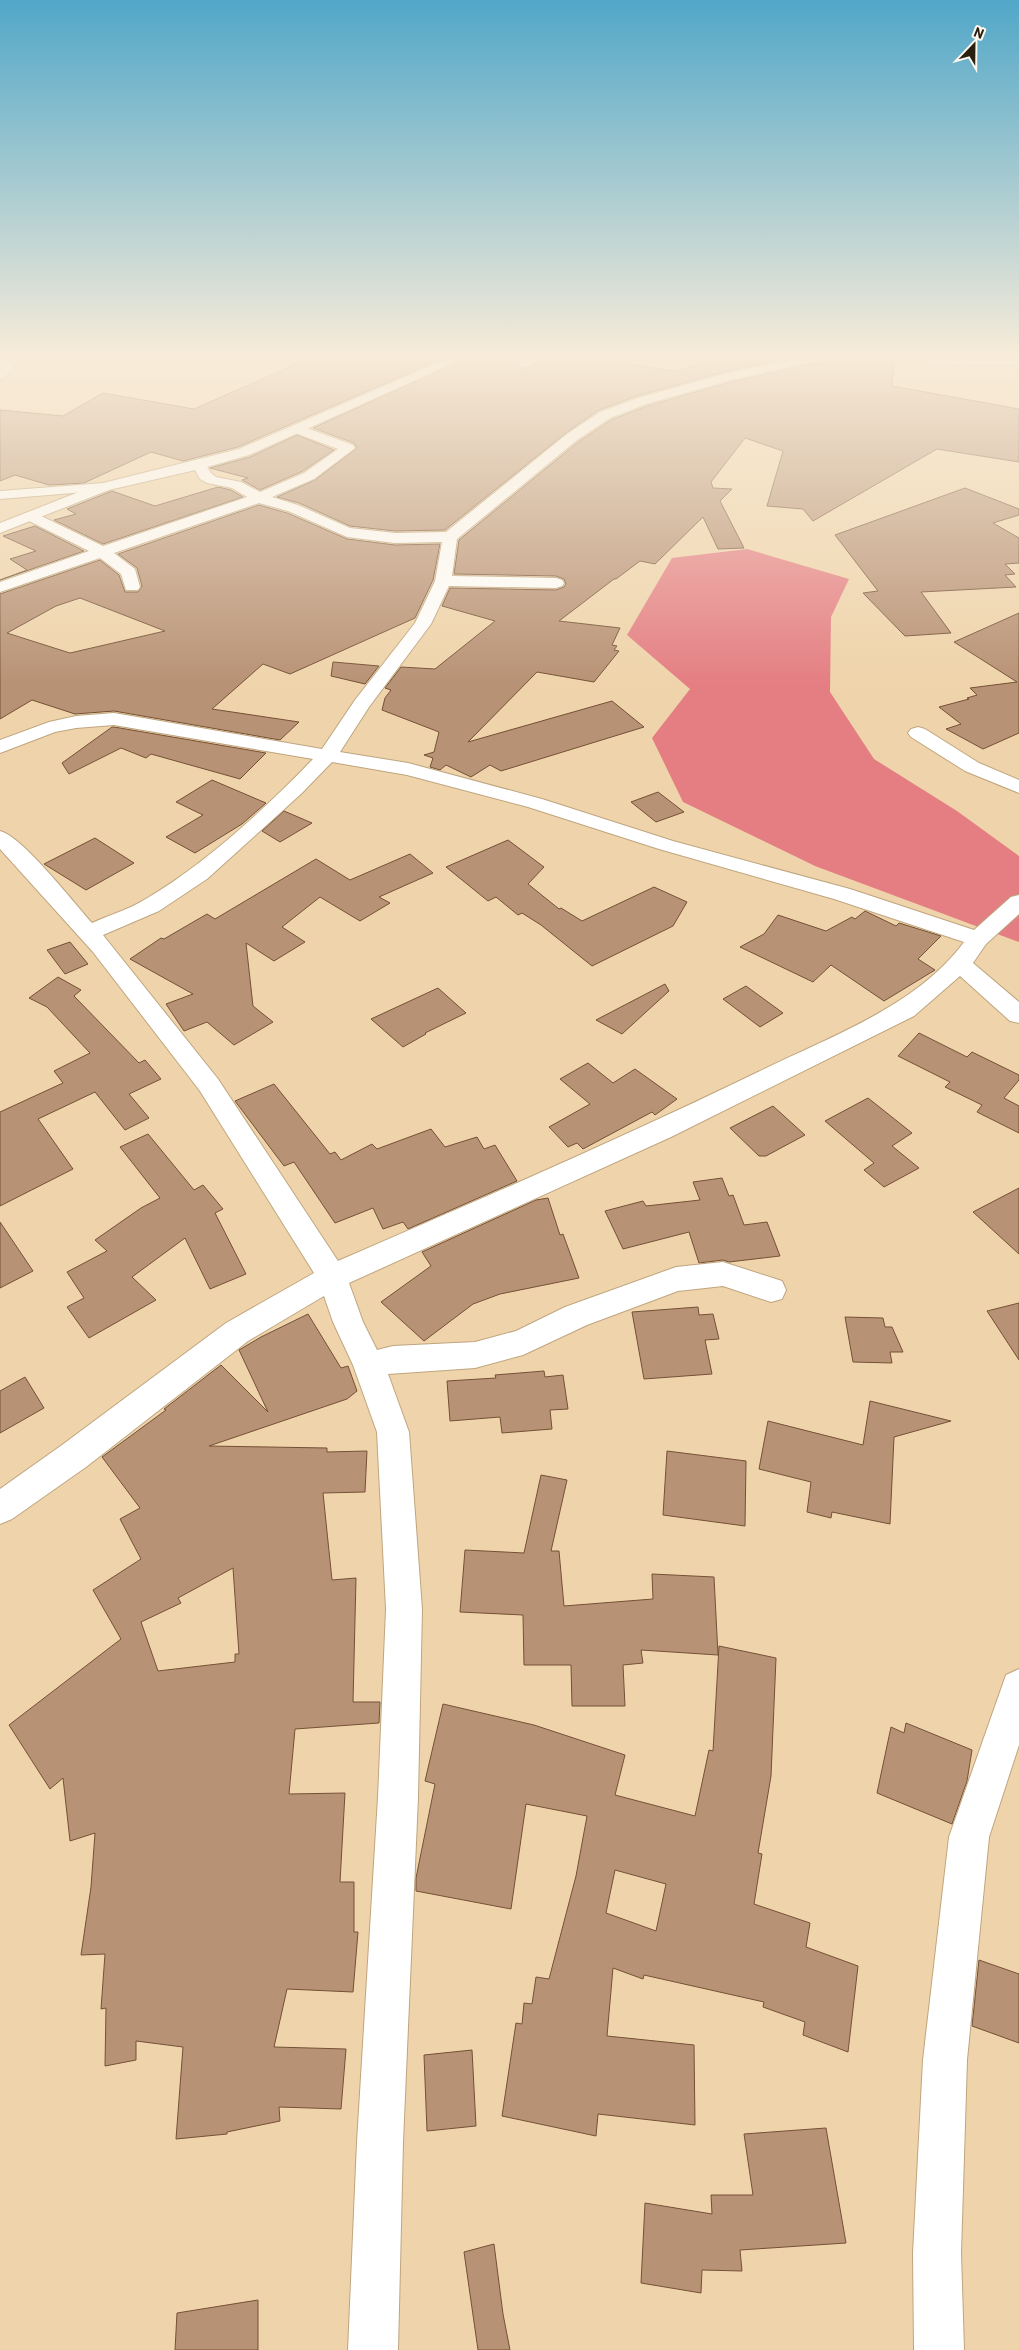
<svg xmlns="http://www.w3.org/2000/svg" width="1019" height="2350" viewBox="0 0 1019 2350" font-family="Barlow,sans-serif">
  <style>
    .forest { fill: #e47e83 }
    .building { fill: #b89275; stroke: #745136; fill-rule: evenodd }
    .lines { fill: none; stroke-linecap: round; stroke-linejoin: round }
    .street-casing { stroke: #bfa57e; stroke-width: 2 }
    .secondary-casing { stroke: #bfa57e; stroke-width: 2 }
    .street { fill: #fff; fill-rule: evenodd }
    .secondary { fill: #fff; fill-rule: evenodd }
  </style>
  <rect width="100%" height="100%" fill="#efd4ab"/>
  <!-- forest -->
  <path class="forest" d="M747,549L849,579L831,617L830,692L874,759L957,811L1019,856V942L815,866L683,802L652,738L690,689L627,635L672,558Z"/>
  <!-- building -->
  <path class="building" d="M317,355H451L238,447L183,461L151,452L84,483L49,485L15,475L0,481V410L63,416L103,393L194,409Z
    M473,355H522L523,357L516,363L520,368H529L540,361L538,355H629L619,363L675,371L736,355H802L724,372L637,396L599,410L566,433L445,530L395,531L350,526L299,503L277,497L315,480L357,448L354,443L313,428Z
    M859,357L866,361L894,363L892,386L1019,409V462L937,449L813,521L803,509L767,506L783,451L745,438L711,482L713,488L732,489L720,501L744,548L718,549L703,517L655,564L640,561L616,579H614L559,621L620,628L612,645L617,646L614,650L619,651L594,682L537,672L468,742L612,701L644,727L501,771L490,765L471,777L446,765L440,770L430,767L433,758L424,755L434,752L439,732L382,710L385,698L391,690L385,688L401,667L435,669L495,621L442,606L450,588L556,590L564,587L566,584L564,579L556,576L454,574L459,540L578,442L611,420L647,406L731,382L812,364L852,361Z
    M297,435L334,450L303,471L260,490L242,480L248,478L210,468L250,457Z
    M218,487L231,490L243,497L103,544L54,520L76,514L67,509L112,491L155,506Z
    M965,488L1019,509V515L993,523L1019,538V563L1005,564L1015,574L1005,575L1016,587L921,592L951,633L905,636L863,593L878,591L835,535Z
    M259,505L287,513L347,539L395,545L440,544L433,580L415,618L290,674L263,664L212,709L299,722L280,740L114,711L75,714L32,700L0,719V594L100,560L119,575L125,592H138L142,586L137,568L118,554ZM80,598L165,631L70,653L7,633L56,606Z
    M35,526L84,551L0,580L27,570L10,559L36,551L3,536Z
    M1019,613V733L983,749L946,729L961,724L939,707L969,699L967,698L977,695L970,688L1017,682L954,642Z
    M333,662L379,666L365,684L331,676Z
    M112,727H114L266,753L240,779L151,754L146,758L121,748L69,774L62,763Z
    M212,780L266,803L242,824L195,853L166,837L203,815L176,802Z
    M658,792L684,812L656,822L631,802Z
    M284,811L312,823L280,842L262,831Z
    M95,838L134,863L86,890L44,864Z
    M508,840L544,867L528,884L559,909L561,908L582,921L654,887L687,902L673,926L592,966L541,925L522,913L518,915L496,897L488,901L446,867Z
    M410,854L433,873L379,897L390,903L360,921L320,897L282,927L305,942L274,961L246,943L253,1006L273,1022L234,1045L207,1022L184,1031L166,1004L193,994L130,959L161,938L164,939L207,914L215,919L316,859L350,880Z
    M865,911L896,926L899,923L941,936L918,959L935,970L884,1001L831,965L813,982L740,947L764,934L778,915L826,931L852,917L855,919Z
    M70,942L88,964L65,974L47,950Z
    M58,977L81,990L74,996L139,1063L145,1060L161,1079L129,1094L149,1118L125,1130L95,1092L38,1119L73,1169L0,1206V1112L63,1083L54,1071L90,1053L47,1007L29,998Z
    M665,984L669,991L622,1034L596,1020Z
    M746,986L783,1013L760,1027L723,999Z
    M438,988L466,1013L425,1033L426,1034L403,1047L371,1019Z
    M919,1033L967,1057L972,1052L1019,1075V1080L1004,1098L1019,1106V1133L977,1112L982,1105L945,1087L950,1082L898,1056Z
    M588,1063L613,1083L635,1069L677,1099L655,1115L652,1112L583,1149L577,1143L568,1147L549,1127L590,1104L560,1079Z
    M274,1084L330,1154L335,1152L341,1160L372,1144L377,1149L431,1129L445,1147L477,1137L484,1149L495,1145L517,1181L408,1229L403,1222L383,1229L373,1208L335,1223L294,1162L284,1166L235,1101Z
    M868,1098L912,1133L892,1146L919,1168L884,1187L864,1170L874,1163L825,1121Z
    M773,1106L805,1135L766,1156H759L730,1128Z
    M148,1134L194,1190L203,1185L223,1209L215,1213L246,1274L210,1289L185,1238L132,1277L156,1300L89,1338L67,1307L84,1298L67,1272L107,1251L95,1240L141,1208L160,1198L120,1147Z
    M722,1178L729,1196L733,1195L744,1225L767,1222L780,1256L729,1262L723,1260L699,1263L689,1232L623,1249L605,1211L643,1201L646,1206L700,1200L693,1182Z
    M1019,1188V1254L973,1212Z
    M548,1198L560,1235L563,1234L579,1278L500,1294L473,1304L424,1341L381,1302L431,1266L422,1252L536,1200Z
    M0,1222L33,1271L0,1288Z
    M1019,1303V1360L987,1311Z
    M698,1307L699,1315L713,1314L719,1339L705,1340L712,1374L644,1379L632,1312Z
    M308,1314L341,1368L348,1366L357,1391L347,1399L209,1446L327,1448V1452L367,1451L365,1492L323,1493L332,1580L356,1578L353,1702H380L379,1723L295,1729L289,1794L345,1793L340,1882H354V1932H358L353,1992L287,1989L274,2047L346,2049L341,2109L279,2107L280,2121L227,2132V2134L176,2139L183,2047L136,2041V2060L105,2066L106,2008L101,2009L105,1954L81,1955L91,1887L95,1833L70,1841L63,1778L50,1789L9,1725L121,1639L93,1590L141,1559L120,1519L140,1508L102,1457L166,1410L164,1409L221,1365L268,1412L239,1350L261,1337ZM233,1568L239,1654H235V1662L158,1671L141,1622L181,1603L178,1598Z
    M845,1317L883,1318L885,1327H892L903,1352H890L892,1363L853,1362Z
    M544,1371L545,1377L563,1375L568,1409L550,1410L552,1429L502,1433L500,1417L450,1421L447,1381L496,1378L495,1375Z
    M25,1377L44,1408L0,1433V1391Z
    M870,1401L951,1421L894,1437L890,1524L832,1512L831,1518L807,1512L811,1482L759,1469L768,1421L863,1445Z
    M667,1451L746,1461L745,1526L663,1515Z
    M541,1475L567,1480L551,1551H559L564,1606L653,1599L652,1574L714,1577L718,1655L641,1650L643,1663L623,1665L625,1706H572L571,1665H524L523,1615L460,1612L465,1550L524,1553Z
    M719,1646L776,1658L771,1776L758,1853L762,1854L754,1904L810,1923L806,1947L858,1966L848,2052L803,2035L805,2022L763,2007L764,2002L644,1975L643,1979L613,1968L607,2036L694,2045L695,2125L598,2114L596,2136L502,2116L516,2023L522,2024L524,2003L532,2004L536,1977L549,1979L576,1876L587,1816L526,1804L511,1909L416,1891V1878L435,1784L425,1781L443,1704L534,1725L625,1755L615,1795L695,1816L709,1750L713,1751ZM615,1870L666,1884L656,1931L606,1913Z
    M906,1723L972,1750L967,1781L952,1824L877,1793L891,1727L904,1733Z
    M979,1960L1019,1974V2043L972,2026Z
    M472,2050L476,2126L427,2131L424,2055Z
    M826,2128L846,2243L740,2250L742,2271L702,2270L701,2293L641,2283L645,2203L712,2214L711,2195H753L744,2134Z
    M494,2244L503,2314L510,2350H478L464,2252Z
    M258,2300V2350H175L177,2313Z"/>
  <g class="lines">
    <!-- street casing -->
    <g class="street-casing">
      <path id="street" d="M51,355H114C106,362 59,362 51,355Z
        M153,355H232L226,359H159Z
        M524,355H536L539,359L528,366H520L518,363L526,358Z
        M810,355H858L852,359L812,362L731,380L646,404L610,418L577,440L457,539L452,576L556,578L562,580L564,583L562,586L556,588L449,586L431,624L369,707L340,752L408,763L542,799L673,841L850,889L974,930L1011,897L1019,895V914L986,944L973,963L1019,1002V1023L1010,1021L960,976L914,1016L671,1137L349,1283L363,1322L377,1350L393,1346L475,1342L516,1331L565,1307L676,1267L723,1262L782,1281L786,1290L782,1299L771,1302L723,1286L678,1291L587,1325L523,1355L475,1368L388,1374L409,1432L422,1609L418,1797L403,2142L398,2350H348L357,2142L378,1797L386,1609L377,1432L353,1365L333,1322L324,1296L248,1341L86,1467L12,1519L0,1524V1489L62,1445L226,1323L314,1273L200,1091L93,952L0,849V831C22,836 74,903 92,923C109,915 128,910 144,900C203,866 266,808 313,759L114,725L76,728L55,732L0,753V740L49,722L76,716L114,713L322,749L355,700L415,623L435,581L442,542L395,543L347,537L288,511L259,503L114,553L135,569L140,587L138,590H126L121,574L100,558L0,592V582L89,551L25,519L23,516L25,513H35L103,546L247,497L232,488L207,483L200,479L192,465L194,462H204L211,473L216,477L241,482L260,492L304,473L338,449L293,432L291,429L293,426L298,425L353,445L355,448L314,479L272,497L298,505L350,528L395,533L446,532L567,434L600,412L638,398L724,374ZM332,762L407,775L528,807L659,849L834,899L964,942C916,1007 829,1037 758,1072C620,1139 479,1200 338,1261L218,1079L103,935L159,911L207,879L302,793Z
        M860,355L1019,357V365H967L866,359Z
        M0,356L14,366L4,378L0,379Z
        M104,483L111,487L109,490L0,499V491Z
        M918,727L925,729L979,763L1019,780V793L965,771L911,737L908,733L911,729Z
        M1019,1669V1745L989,1837L967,2060L961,2253L964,2350H914L913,2253L923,2060L949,1837L1006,1675Z"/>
    </g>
    <!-- secondary casing -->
    <g class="secondary-casing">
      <path id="secondary" d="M455,355H471L249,455L204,468L109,490L0,533V523L99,484L239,449Z"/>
    </g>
    <!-- street -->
    <use href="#street" class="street"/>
    <!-- secondary -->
    <use href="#secondary" class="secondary"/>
  </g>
  <!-- sky -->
  <linearGradient id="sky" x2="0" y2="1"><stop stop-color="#51a7c8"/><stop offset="0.52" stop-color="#f8ecd9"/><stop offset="1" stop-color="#f8ecd9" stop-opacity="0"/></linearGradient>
  <rect width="1019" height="684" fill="url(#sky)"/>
  <!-- north arrow -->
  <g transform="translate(974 45) rotate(22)" stroke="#fef8f0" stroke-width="4" paint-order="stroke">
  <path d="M0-4L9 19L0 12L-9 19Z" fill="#2a2010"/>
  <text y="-8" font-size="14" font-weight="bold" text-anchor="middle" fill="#2a2010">N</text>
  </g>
</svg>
